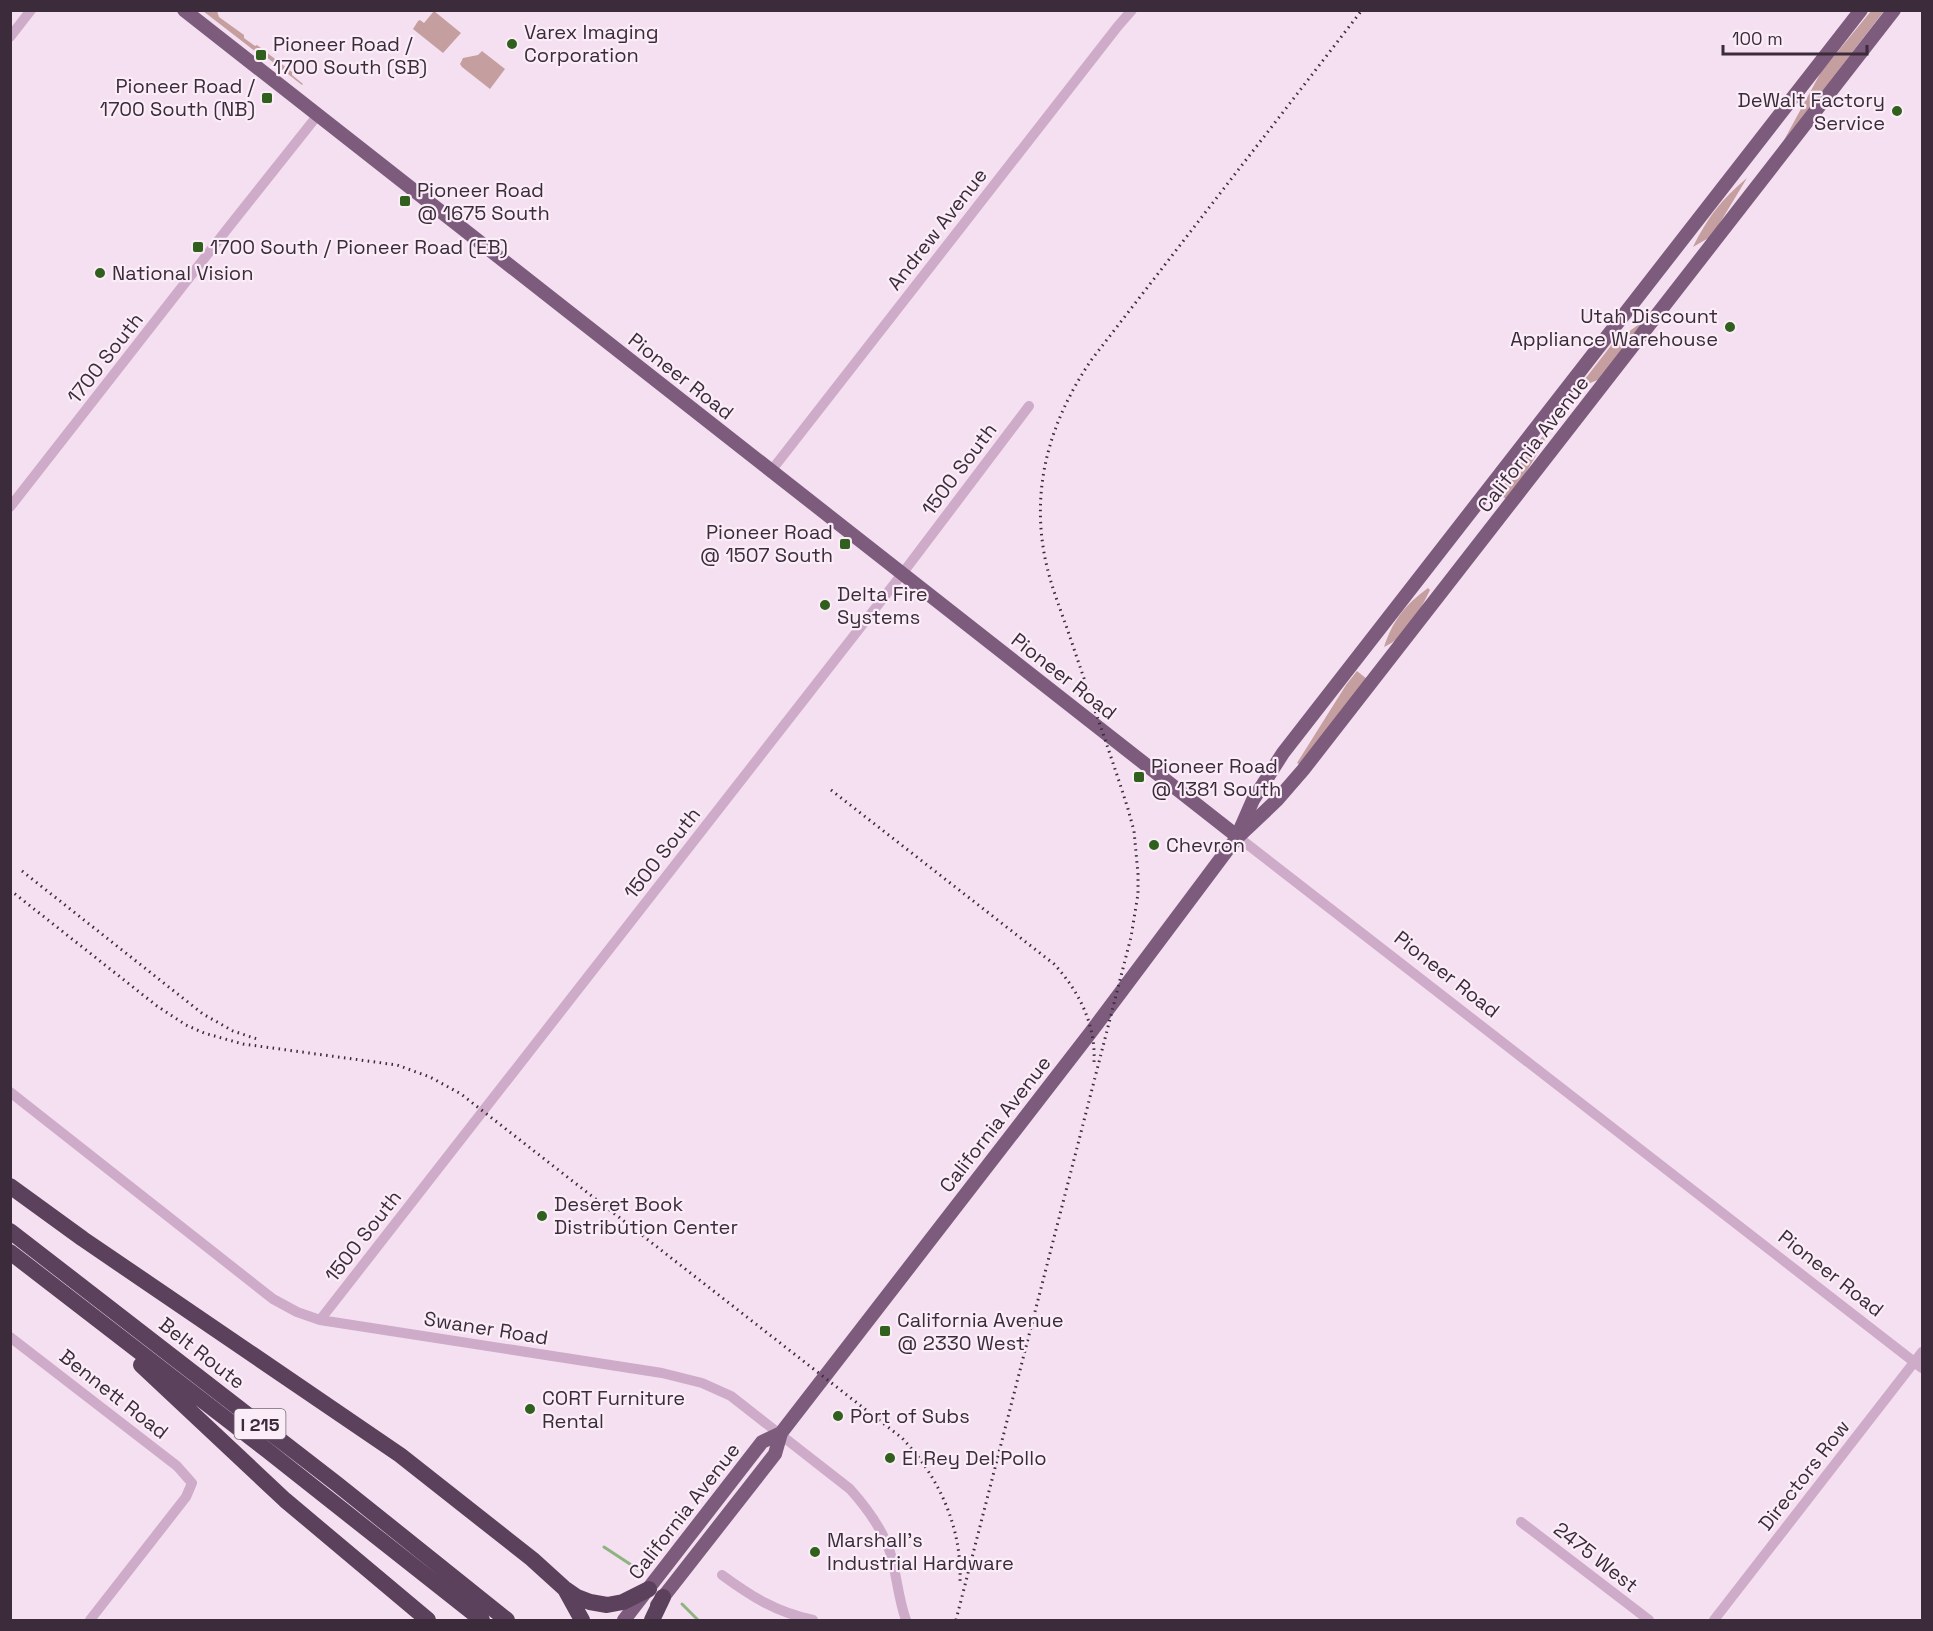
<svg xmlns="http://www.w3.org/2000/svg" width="1933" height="1631" viewBox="0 0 1933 1631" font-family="'Space Grotesk',sans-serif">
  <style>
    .green { fill: #c59f9f }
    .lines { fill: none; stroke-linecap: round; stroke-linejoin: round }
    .stream { stroke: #8eb37e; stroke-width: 3 }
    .minor { stroke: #cdabc9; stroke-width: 10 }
    .major { stroke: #7d5b7d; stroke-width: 14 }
    .highway { stroke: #5b415c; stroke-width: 16 }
    .rail { stroke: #3b2b3b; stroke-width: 3; stroke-dasharray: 1.5 4.5; stroke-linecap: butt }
    .poi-dot { fill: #305f1e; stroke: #fbedf8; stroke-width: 2 }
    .labels { text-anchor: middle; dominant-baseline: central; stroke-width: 4.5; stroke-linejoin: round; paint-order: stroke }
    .shield { fill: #fbedf8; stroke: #756574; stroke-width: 1.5 }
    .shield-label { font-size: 18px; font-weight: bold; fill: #3b2b3b }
    .poi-label { font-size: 20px; fill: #3b2b3b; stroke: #fbedf8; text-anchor: start }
    .street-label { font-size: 20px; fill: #3b2b3b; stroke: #fbedf8 }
  </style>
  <rect width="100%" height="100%" fill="#f4e0f0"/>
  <!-- green -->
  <path class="green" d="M203,11H217L219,17L244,35V38L255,46L257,45L292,72V75L303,84L302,85L265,56L266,55L263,52L260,55Z
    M434,11L461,33L443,53L413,29L418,21L420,20L424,23Z
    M1871,11H1884L1783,142L1821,72Z
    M482,51L505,69L490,89L462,67L460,64L463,58L478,55Z
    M1747,178L1712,236L1693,247C1708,217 1721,200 1747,178Z
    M1649,317L1600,379L1578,388L1613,343Z
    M1558,417L1523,478L1506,499L1497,493Z
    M1428,588L1430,590C1420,611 1406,638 1384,647C1393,620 1405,605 1428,588Z
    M1357,671L1367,679L1301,765L1297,763L1346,685Z"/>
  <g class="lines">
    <!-- stream -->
    <path class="stream" d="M604,1547L639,1570
      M682,1604L698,1620"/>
    <!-- minor -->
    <path class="minor" d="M10,37L31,10
      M771,471L1118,26L1132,10
      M10,507L228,228L317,116
      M1238,837L1922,1368
      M10,1092L273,1299L297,1312L320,1320L662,1373L702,1383L731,1396L850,1489C867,1508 882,1528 890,1552C897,1575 898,1598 906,1620
      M320,1320L902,574L1029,406
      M10,1337L177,1466L192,1483L186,1497L90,1620
      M1521,1522L1649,1620
      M722,1575C752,1597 776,1612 813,1620
      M1714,1620L1922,1352"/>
    <!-- major -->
    <path class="major" d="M184,10L1238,837
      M1239,832L1253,800L1283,753L1861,10
      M657,1605L775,1454L781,1433L1091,1032L1228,849L1238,837L1277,800L1303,770L1894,10
      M624,1620L762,1442L781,1433"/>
    <!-- highway -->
    <path class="highway" d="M10,1186L83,1239L400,1455L532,1559L564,1588L577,1597L590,1602L607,1605L623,1602L649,1589
      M10,1231L337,1484L507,1620
      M10,1252L268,1451L482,1620
      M141,1365L285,1500L428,1620
      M566,1591L582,1620
      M652,1620L663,1597"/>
    <!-- rail -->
    <path class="rail" d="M831,790L1054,964C1079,991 1096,1025 1094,1062
      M22,871L203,1014L233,1031L260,1040
      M10,890L157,1006L186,1025L204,1033L243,1044L397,1065L430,1077L461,1094L902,1438C939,1477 962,1527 960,1582
      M956,1620L1131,937L1138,894V874L1134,831L1128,809C1110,752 1090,697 1071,640C1063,616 1053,592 1047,567C1029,491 1049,422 1092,359L1362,10"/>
  </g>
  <!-- markers -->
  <g class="poi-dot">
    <circle cx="512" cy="44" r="6"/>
    <rect x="255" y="49" width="12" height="12" rx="3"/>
    <rect x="261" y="92" width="12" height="12" rx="3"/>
    <circle cx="1897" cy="111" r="6"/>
    <rect x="399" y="195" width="12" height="12" rx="3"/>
    <rect x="192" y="241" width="12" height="12" rx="3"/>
    <circle cx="100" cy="273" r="6"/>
    <circle cx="1730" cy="327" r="6"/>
    <rect x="839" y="538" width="12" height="12" rx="3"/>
    <circle cx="825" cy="605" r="6"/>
    <rect x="1133" y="771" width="12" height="12" rx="3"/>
    <circle cx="1154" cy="845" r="6"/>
    <circle cx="542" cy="1216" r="6"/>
    <rect x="879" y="1325" width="12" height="12" rx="3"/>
    <circle cx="530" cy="1409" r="6"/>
    <circle cx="838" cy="1416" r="6"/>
    <circle cx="890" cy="1458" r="6"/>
    <circle cx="815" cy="1552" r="6"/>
  </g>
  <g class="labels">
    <!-- shield labels -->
    <rect class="shield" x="234.5" y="1409" width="51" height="30" rx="4.5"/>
    <g class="shield-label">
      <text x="260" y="1424">I 215</text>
    </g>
    <!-- poi labels -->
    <g class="poi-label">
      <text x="524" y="32">Varex Imaging<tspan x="524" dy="23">Corporation</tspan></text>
      <text x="273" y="44">Pioneer Road /<tspan x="273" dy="23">1700 South (SB)</tspan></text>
      <text x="255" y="86" text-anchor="end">Pioneer Road /<tspan x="255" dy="23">1700 South (NB)</tspan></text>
      <text x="1885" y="100" text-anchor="end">DeWalt Factory<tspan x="1885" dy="23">Service</tspan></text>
      <text x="417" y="190">Pioneer Road<tspan x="417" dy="23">@ 1675 South</tspan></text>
      <text x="210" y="247">1700 South / Pioneer Road (EB)</text>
      <text x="112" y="273">National Vision</text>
      <text x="1718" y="316" text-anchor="end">Utah Discount<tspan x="1718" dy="23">Appliance Warehouse</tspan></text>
      <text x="833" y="532" text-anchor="end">Pioneer Road<tspan x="833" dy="23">@ 1507 South</tspan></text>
      <text x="837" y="594">Delta Fire<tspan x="837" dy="23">Systems</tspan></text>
      <text x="1151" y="766">Pioneer Road<tspan x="1151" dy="23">@ 1381 South</tspan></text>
      <text x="1166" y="845">Chevron</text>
      <text x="554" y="1204">Deseret Book<tspan x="554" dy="23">Distribution Center</tspan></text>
      <text x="897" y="1320">California Avenue<tspan x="897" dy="23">@ 2330 West</tspan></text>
      <text x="542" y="1398">CORT Furniture<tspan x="542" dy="23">Rental</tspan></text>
      <text x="850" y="1416">Port of Subs</text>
      <text x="902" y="1458">El Rey Del Pollo</text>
      <text x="827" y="1540">Marshall's<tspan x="827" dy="23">Industrial Hardware</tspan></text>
    </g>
    <!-- street labels -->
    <g class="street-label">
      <text transform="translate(937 229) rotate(-52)">Andrew Avenue</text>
      <text transform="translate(105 358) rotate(-52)">1700 South</text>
      <text transform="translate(681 376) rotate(38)">Pioneer Road</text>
      <text transform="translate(1533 444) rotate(-52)">California Avenue</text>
      <text transform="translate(959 469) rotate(-53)">1500 South</text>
      <text transform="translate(1064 676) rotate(38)">Pioneer Road</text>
      <text transform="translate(662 853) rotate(-52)">1500 South</text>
      <text transform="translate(1447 974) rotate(38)">Pioneer Road</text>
      <text transform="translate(995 1124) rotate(-52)">California Avenue</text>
      <text transform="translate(363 1236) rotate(-52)">1500 South</text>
      <text transform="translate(1831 1273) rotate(38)">Pioneer Road</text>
      <text transform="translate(486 1328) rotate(9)">Swaner Road</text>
      <text transform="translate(202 1353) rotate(38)">Belt Route</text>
      <text transform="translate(114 1394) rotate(38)">Bennett Road</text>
      <text transform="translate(1804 1475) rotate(-52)">Directors Row</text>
      <text transform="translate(684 1511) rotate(-52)">California Avenue</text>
      <text transform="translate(1596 1557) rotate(38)">2475 West</text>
    </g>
  </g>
  <!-- border -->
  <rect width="1933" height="1631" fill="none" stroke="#3b2b3b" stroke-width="24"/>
  <!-- scale -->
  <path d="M1723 45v9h144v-9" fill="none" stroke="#3b2b3b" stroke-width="3"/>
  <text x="1732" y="45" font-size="18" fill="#3b2b3b" stroke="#fbedf8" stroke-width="4.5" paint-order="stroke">100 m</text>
</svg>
